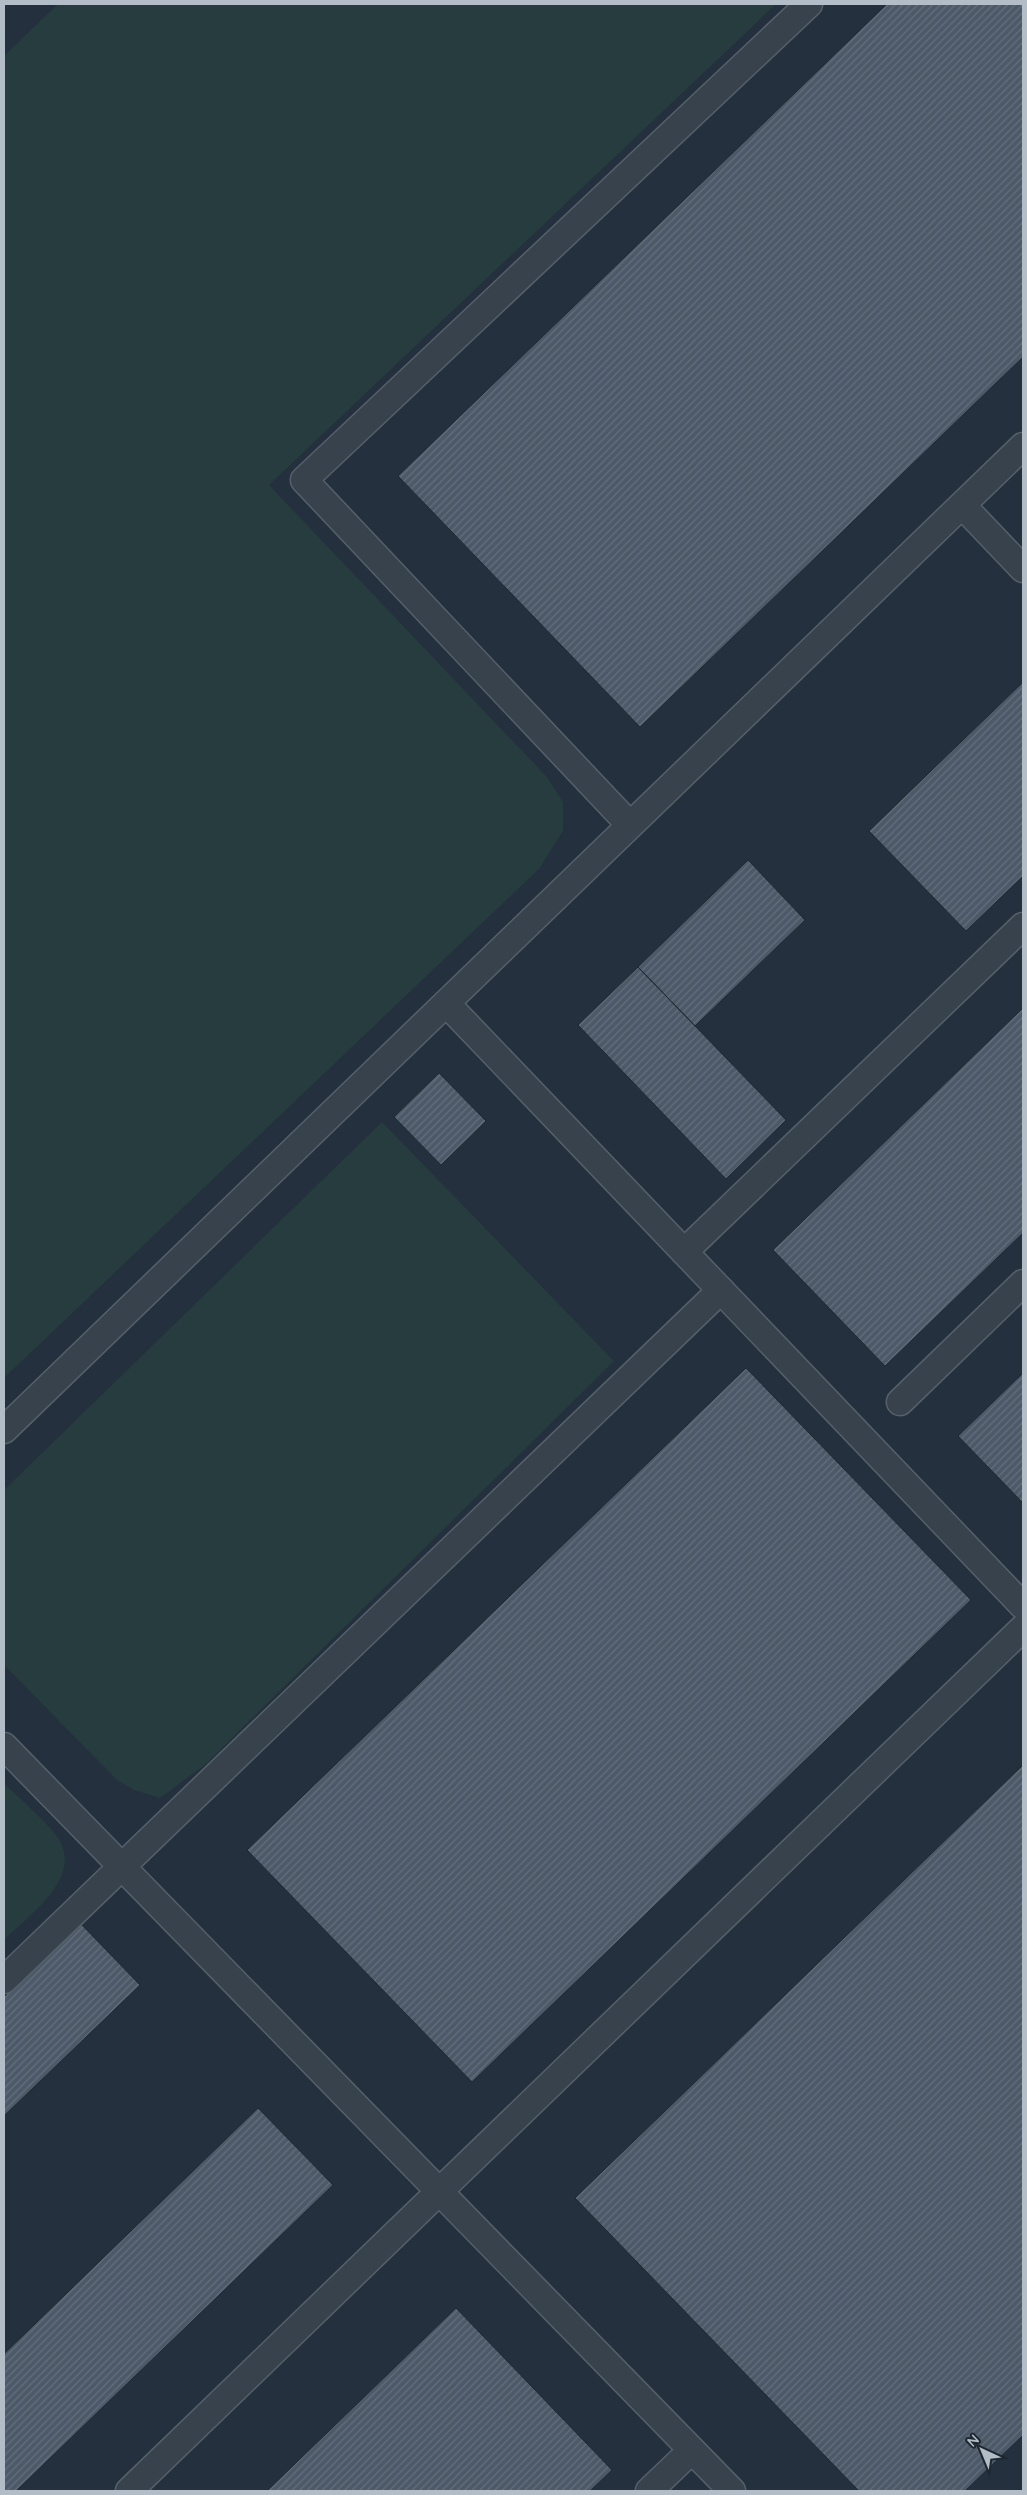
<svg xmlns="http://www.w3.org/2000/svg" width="1027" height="2495" viewBox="0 0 1027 2495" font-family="Quicksand,sans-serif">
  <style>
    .grass { fill: #263c3e }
    .building { fill: url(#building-hatch); stroke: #1f2934 }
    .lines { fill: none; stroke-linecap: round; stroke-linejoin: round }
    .lane-casing { stroke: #56606b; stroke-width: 29 }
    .lane { stroke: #37424d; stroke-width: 26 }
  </style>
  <defs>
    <pattern id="building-hatch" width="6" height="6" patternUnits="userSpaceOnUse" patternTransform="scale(1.25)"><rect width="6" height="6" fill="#4d5968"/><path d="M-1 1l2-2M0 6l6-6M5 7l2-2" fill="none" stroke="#646f7c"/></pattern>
  </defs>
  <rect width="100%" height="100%" fill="#24303d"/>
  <!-- grass -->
  <path class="grass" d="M58,4H776L269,485L547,777L563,802V831L539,869L4,1378V56Z
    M382,1122L614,1361L206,1764L160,1798L134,1790L117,1780L4,1665V1490Z
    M4,1783C17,1796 53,1827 60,1841C81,1880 28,1916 4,1940Z"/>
  <!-- building -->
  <path class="building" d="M887,4H1023V357L640,727L398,476Z
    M1023,682V876L966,931L869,831Z
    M748,860L805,920L695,1026L638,967Z
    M638,967L786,1120L726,1179L578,1025Z
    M1023,1008V1233L885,1366L773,1250Z
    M439,1073L486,1121L441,1165L394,1117Z
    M746,1368L971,1600L472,2082L247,1850Z
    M1023,1373V1503L958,1436Z
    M1023,1765V2435L965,2491H859L575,2198Z
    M80,1923L140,1985L4,2116V1997Z
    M258,2108L333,2185L16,2491H4V2354Z
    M456,2308L612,2470L590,2491H267Z"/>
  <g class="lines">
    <!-- lane casing -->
    <g class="lane-casing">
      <path id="lane" d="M962,505L1023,569
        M630,825L304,480L809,4
        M446,1003L1023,1606
        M684,1252L1023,926
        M900,1402L1023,1283
        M4,1430L1023,446
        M4,1746L732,2491
        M4,1980L721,1290
        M129,2491L1023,1628
        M649,2491L692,2450"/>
    </g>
    <!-- lane -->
    <use href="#lane" class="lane"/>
  </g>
  <!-- border -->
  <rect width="1027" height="2495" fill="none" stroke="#b3bdc8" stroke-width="10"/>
  <!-- north arrow -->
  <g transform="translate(982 2450) rotate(316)" stroke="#1d2732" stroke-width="4" paint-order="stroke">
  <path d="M0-4L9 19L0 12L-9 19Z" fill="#b3bdc8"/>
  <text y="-8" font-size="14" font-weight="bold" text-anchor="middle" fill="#b3bdc8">N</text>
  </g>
</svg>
